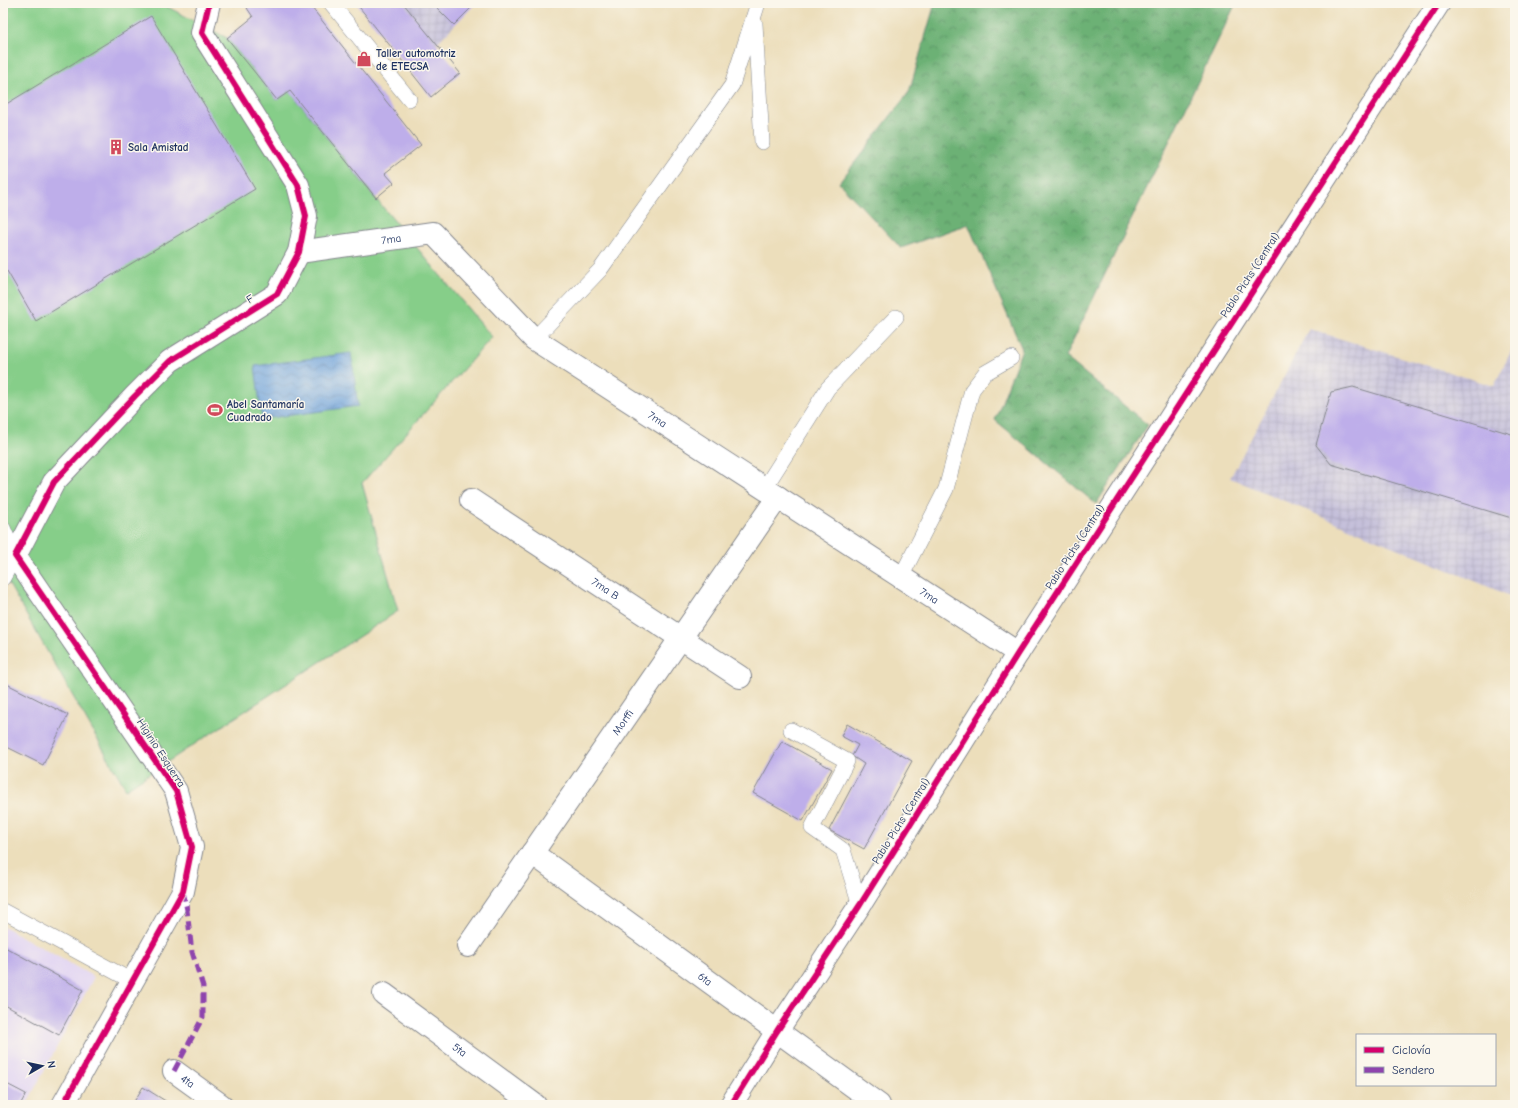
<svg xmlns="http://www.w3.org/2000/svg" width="1518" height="1108" viewBox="0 0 1518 1108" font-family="'Comic Neue',sans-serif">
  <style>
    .built { fill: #e1d4f3 }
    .industrial { fill: url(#industrial-grid) }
    .forest { fill: url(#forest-crowns); stroke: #44706a }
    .garden { fill: #86ce89; stroke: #507e74 }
    .water { fill: url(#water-waves); stroke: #44689c }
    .building { fill: #beaeea }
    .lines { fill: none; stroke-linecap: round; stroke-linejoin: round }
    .service-casing { stroke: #84868c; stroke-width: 16 }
    .minor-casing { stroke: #84868c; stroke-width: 24 }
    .tertiary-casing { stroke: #84868c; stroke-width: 24 }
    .service { stroke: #fff; stroke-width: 15 }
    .minor { stroke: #fff; stroke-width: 22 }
    .tertiary { stroke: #fff; stroke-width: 22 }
    .quiet { stroke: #8e44ad; stroke-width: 5; stroke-dasharray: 10 5; stroke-linecap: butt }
    .cycleway-casing { stroke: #fbf7ec; stroke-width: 8 }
    .cycleway { stroke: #d6006c; stroke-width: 6 }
    .labels { text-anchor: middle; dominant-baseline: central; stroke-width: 3; stroke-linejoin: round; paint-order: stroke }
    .poi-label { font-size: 11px; font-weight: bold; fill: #1b2f5e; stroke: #fbf7ec; text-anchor: start }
    .street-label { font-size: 11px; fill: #1b2f5e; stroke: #fbf7ec }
  </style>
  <defs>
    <pattern id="industrial-grid" width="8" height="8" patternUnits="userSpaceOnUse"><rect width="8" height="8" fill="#c5c0da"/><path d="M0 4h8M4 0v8" fill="none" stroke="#a9a5be"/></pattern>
    <pattern id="forest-crowns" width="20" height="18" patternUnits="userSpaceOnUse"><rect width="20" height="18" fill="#6cb175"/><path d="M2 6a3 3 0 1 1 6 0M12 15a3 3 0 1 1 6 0" fill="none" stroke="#589063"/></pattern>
    <pattern id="water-waves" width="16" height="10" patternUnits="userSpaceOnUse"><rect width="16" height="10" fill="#6ea2da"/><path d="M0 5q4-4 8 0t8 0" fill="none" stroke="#5a84b4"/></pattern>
  </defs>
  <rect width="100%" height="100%" fill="#fbf7ec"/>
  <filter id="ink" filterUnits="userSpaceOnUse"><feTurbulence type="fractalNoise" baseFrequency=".025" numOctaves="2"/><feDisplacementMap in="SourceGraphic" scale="8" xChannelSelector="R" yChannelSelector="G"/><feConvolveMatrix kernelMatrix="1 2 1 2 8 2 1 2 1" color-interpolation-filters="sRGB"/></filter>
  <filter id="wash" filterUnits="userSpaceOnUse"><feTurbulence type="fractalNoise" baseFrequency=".012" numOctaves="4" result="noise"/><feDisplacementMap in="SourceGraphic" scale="16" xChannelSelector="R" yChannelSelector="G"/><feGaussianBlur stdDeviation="0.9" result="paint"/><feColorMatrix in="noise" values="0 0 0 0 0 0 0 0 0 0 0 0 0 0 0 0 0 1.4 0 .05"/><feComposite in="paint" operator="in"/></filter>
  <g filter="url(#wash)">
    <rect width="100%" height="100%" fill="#ecdebb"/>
    <!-- built -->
    <path class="built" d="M3,926L94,977L26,1105H3Z"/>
    <!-- industrial -->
    <path class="industrial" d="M403,3H476L436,44Z
      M1309,329L1494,386L1515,343V598L1230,478Z"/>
    <!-- forest -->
    <path class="forest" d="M935,3H1236L1065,357L1148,425L1096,504L995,420L1022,349L968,224L901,248L839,183L909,92Z"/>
    <!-- garden -->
    <path class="garden" d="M3,3H160L227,38L277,100L290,91L376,199L492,337L362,483L398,611L126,789L3,574Z"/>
    <!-- water -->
    <path class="water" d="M351,353L358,406L262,419L255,366Z"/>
    <g id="blocks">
      <!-- building -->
      <path class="building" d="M253,3H308L421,145L385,173L394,183L376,198L290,91L277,100L227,38L253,17L247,8Z
        M356,3H403L460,73L431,97Z
        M432,3H476L454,25Z
        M151,16L255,189L36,321L7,271L3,274V106Z
        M1353,387L1515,435V519L1331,464L1316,445L1331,392Z
        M3,682L68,715L43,765L3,745Z
        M847,724L912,761L864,849L829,830L864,764L852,756L858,745L841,736Z
        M782,741L832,769L803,821L753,793Z
        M3,946L83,990L59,1035L3,1004Z
        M3,1082L26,1094L20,1105H3Z
        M143,1087L172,1105H132Z"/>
    </g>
  </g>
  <g filter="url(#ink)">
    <use href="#blocks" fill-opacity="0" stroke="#84868c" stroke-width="1"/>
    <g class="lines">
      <!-- service casing -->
      <g class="service-casing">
        <path id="service" d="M331,3L409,99
          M755,24L762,142
          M534,339L600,270L732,85L758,3
          M764,489L828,388L896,317
          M3,528L15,556L3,578
          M901,577L946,489L972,390L985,373L1011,358
          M791,730L847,761L812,828L843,850L860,905
          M3,911L132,981"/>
      </g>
      <!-- minor casing -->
      <g class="minor-casing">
        <g id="minor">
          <path id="s1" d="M299,252L433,233L534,339L1018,653"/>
          <path id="s2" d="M471,500L740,677"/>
          <path d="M15,556L54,482L135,396L170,361L277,294L299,252L306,216L298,185L202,33L209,3"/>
          <path id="s3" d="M532,853L879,1105"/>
          <path id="s4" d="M468,946L778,497"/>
          <path id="s5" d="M384,994L535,1105"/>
          <path id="s6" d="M174,1071L221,1105"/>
          <path d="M731,1105L777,1031L860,905L1018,653L1439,3"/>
        </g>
      </g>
      <!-- tertiary casing -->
      <g class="tertiary-casing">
        <path id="tertiary" d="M15,556L176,791L192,847L183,891L63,1105"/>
      </g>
      <!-- service -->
      <use href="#service" class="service"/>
      <!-- minor -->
      <use href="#minor" class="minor"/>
      <!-- tertiary -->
      <use href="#tertiary" class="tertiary"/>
      <!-- quiet -->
      <path class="quiet" d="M174,1071L203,1017V987L192,952L187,910L183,891"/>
      <!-- cycleway casing -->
      <g class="cycleway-casing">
        <path id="cycleway" d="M63,1105L183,891L192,847L176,791L15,556L54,482L135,396L170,361L277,294L299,252L306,216L298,185L202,33L209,3
          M731,1105L777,1031L860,905L1018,653L1439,3"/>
      </g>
      <!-- cycleway -->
      <use href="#cycleway" class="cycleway"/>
    </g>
  </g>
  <!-- icons -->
  <defs>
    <g id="shop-bare" transform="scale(1.2)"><path d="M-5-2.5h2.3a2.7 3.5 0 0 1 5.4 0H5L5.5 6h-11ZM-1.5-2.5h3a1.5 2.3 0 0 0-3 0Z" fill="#d1495b" stroke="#fbf7ec" stroke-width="2.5" paint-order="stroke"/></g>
    <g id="building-bare" transform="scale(1.2)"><path d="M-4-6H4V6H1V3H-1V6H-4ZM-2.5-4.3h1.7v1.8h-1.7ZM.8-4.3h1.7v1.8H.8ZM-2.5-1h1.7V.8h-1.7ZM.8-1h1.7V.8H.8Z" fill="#d1495b" stroke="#fbf7ec" stroke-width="2.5" paint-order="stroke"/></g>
    <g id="stadium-bare" transform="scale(1.2)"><path d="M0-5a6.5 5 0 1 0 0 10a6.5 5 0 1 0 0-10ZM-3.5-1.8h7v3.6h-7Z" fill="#d1495b" stroke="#fbf7ec" stroke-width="2.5" paint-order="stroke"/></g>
  </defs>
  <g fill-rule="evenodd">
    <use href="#shop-bare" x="364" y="59"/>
    <use href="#building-bare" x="116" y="147"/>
    <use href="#stadium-bare" x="215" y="410"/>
  </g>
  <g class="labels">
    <!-- poi labels -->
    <g class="poi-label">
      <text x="376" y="53">Taller automotriz<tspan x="376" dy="13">de ETECSA</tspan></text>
      <text x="128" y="147">Sala Amistad</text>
      <text x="227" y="404">Abel Santamaría<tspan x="227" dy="13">Cuadrado</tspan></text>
    </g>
    <!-- street labels -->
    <g class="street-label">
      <text stroke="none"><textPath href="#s1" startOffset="93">7ma</textPath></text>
      <text transform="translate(1250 275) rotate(-57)">Pablo Pichs (Central)</text>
      <text transform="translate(250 299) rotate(-32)">F</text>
      <text stroke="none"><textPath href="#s1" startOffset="429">7ma</textPath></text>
      <text transform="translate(1075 547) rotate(-57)">Pablo Pichs (Central)</text>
      <text stroke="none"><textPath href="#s2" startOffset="161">7ma B</textPath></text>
      <text stroke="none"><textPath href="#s1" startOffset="753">7ma</textPath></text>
      <text stroke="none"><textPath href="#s4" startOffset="272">Morffi</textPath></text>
      <text transform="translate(161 753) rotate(57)">Higinio Esquerra</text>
      <text transform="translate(901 821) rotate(-58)">Pablo Pichs (Central)</text>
      <text stroke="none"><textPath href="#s3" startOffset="214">6ta</textPath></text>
      <text stroke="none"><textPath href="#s5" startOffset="94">5ta</textPath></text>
      <text stroke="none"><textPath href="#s6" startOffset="17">4ta</textPath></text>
    </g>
  </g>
  <!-- margin -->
  <rect width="1518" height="1108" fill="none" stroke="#fbf7ec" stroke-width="16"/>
  <!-- legend -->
  <rect x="1356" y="1034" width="140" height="52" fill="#fbf7ec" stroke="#a1a7b3"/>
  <rect x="1364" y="1047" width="20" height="6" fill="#d6006c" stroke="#a1a7b3"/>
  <text x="1392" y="1054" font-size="12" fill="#1b2f5e">Ciclovía</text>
  <rect x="1364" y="1067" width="20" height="6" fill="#8e44ad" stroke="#a1a7b3"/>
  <text x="1392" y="1074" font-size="12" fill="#1b2f5e">Sendero</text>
  <!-- north arrow -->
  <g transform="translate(42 1066) rotate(81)" stroke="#fbf7ec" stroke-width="3" paint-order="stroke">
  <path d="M0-3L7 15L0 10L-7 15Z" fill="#1b2f5e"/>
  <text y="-6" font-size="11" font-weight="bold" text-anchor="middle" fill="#1b2f5e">N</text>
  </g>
</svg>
